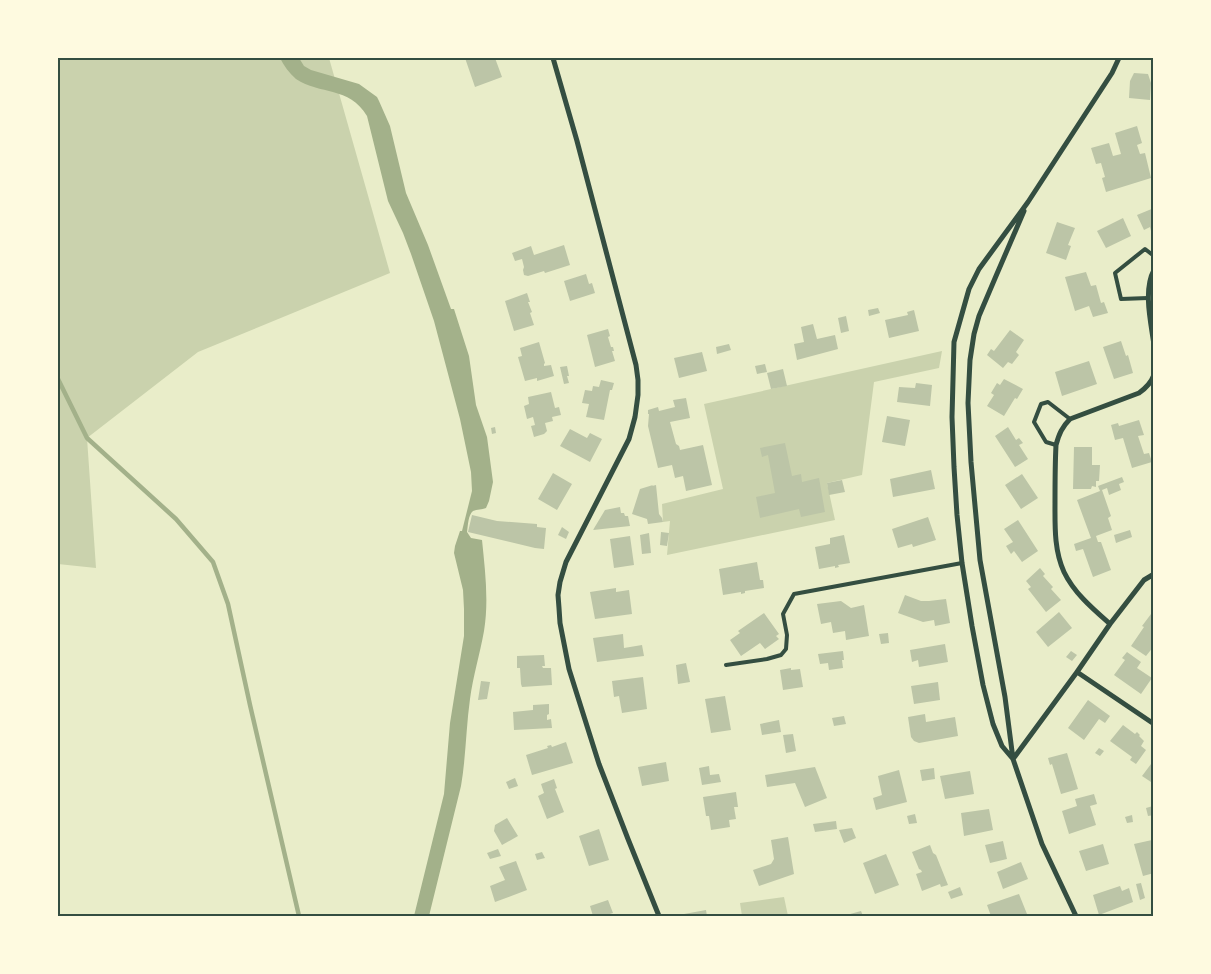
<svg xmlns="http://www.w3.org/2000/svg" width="1211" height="974" viewBox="0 0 1211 974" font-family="Mulish,sans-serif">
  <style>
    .green { fill: #cad2ad }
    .water { fill: #a3b18a }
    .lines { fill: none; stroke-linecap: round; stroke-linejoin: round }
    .stream { stroke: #a3b18a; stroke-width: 4.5 }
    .building { fill: #bcc5a7 }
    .service { stroke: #344e41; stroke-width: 4 }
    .minor { stroke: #344e41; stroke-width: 5 }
    .neatline { fill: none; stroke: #344e41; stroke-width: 2 }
  </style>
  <rect width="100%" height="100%" fill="#e9edc9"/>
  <!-- green -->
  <path class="green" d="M58,58H329L390,273L198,352L87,438L96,568L58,564Z
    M942,351L939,368L874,382L862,475L827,483L835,520L667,555L670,521L663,522L662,504L723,489L704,404Z
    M784,897L788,916H742L740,903Z"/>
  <!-- water -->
  <path class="water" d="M280,58H299L304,66L311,70L359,84L377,97L379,101L390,126L406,193L428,245L451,309H454L469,356L476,405L487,437L493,482L489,501L486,508C482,510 477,509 473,511C468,515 468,526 467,532L471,538L482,540C485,570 489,601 484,631C480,654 473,676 470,699C466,727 466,757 461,786L429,916H414L444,794L450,723L464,636V609L463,590L454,553L455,546L460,531H462L472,491L471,472L460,419L434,321L411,254L403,233L388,201L367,116C349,86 320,95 296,79C289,73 284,66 280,58Z"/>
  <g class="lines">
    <!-- stream -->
    <path class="stream" d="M58,379L87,438L176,519L213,562L228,604L250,705L299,916"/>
  </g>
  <!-- building -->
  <path class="building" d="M465,58H495L502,77L475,87Z
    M1134,73L1148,74L1151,83L1150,100L1129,98L1130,81Z
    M1137,126L1142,143L1137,145L1140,154L1145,153L1151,178L1106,192L1102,178L1105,177L1101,163L1096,164L1091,148L1109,143L1113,156L1121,154L1115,133Z
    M1154,208V230L1151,231L1150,227L1144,230L1137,215Z
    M1123,218L1131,236L1106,248L1097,231Z
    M1057,222L1075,228L1068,245L1071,246L1066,260L1046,253Z
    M564,245L570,265L545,273L544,271L528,276L524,275L523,270L524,267L522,259L515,261L512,253L531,246L534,255Z
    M1086,272L1091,286L1096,285L1101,303L1104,302L1108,313L1093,317L1089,306L1075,311L1065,277Z
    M586,274L589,284L592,283L595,293L570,301L564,281Z
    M527,293L530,302H528L532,312L530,313L534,325L514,331L505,301Z
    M878,308L880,313L869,316L868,310Z
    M914,310L919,331L889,338L885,320L908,315L907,312Z
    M846,316L849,331L841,333L838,318Z
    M813,324L817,339L835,335L838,349L797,360L794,344L804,342L801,327Z
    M608,329L610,336L608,337L611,347H613L614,351H612L615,361L595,367L587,335Z
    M1010,330L1024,340L1016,352L1019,355L1012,364L1008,362L1003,368L987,355L991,349L994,351Z
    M1121,341L1126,356L1128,355L1133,373L1114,379L1103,347Z
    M539,342L545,363L544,364V366L551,365L554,376L537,381V378L525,381L518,357L522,356L520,348Z
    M729,344L731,350L717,354L716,347Z
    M702,352L707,371L679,378L674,358Z
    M1089,361L1097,384L1062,396L1055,372Z
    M765,364L767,372L757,374L755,366Z
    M567,366L569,376H567L569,383L564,384L560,367Z
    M783,369L787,386L771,389L767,373Z
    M1004,379L1023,389L1017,399L1015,398L1004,416L987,406L994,395L991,393L997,383L1000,385Z
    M601,380L614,383L612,390H610L604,420L586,417L589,404L582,403L585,390L592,391L593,386L599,387Z
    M916,383L932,385L930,406L897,402L899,387L915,388Z
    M551,392L555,408L559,407L561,415L552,417L553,421L545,423L547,431L544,434L534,437L531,426L535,425L533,417L527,419L524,406L529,404L528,397Z
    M686,398L690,418L670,422L676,444L679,446L680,450L703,445L712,485L686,491L683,476L675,478L672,465L658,468L648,426L649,414H648V410L658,407L659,411L675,407L673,400Z
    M887,416L910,420L905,446L882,442Z
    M1139,420L1144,435L1138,436L1144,454L1149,453L1152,462L1132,468L1123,438L1115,440L1111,425L1118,423L1119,426Z
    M495,427L496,433L492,434L491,428Z
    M1008,427L1016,440L1019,438L1023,443L1019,445L1028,459L1015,467L995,436Z
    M570,429L587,438L590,433L602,439L590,462L560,446Z
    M785,443L792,476L801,474L802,482L819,478L825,512L801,517L799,509L760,518L756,497L775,493L768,455L762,457L760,448Z
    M1074,447H1092V465H1100L1099,481H1096V487L1092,486L1091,489H1073Z
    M931,470L935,489L893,497L890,479Z
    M553,473L572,484L557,510L538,499Z
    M1022,474L1038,498L1021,509L1005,485Z
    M1122,477L1124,482L1119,484L1121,490L1109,495L1107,488L1102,490L1111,516L1108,518L1112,530L1096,536L1098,542H1101L1111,570L1093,577L1083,549L1076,551L1074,544L1091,538L1077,500L1100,491L1098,486Z
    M842,480L845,492L829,495L827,483Z
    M653,485L652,486L656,485L659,514L662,518L663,522L648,524L647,519L632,514L640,489Z
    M620,507L621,513H624L625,516H628L630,526L593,530L605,510Z
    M472,515L497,521L537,524V527L546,528L544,549L535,548L468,532Z
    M928,517L936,540L913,547L912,544L898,548L892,529Z
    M1018,520L1038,551L1022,562L1014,551L1011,554L1006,546L1013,542L1004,529Z
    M562,527L569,532L566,539L558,535Z
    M1130,530L1132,537L1116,543L1114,535Z
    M661,532L669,533L667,546L660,545Z
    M649,533L651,553L642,554L640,535Z
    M844,535L850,563L838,565L839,567L835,568V566L819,569L815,547L830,544V538Z
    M630,536L634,565L614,568L610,539Z
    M757,562L760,580H763L764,588L745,591V593L741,594V592L723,595L719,569Z
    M1040,568L1045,574L1043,576L1053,587L1051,589L1061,600L1046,612L1028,589L1031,587L1026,581Z
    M616,588V592L629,590L632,614L595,619L590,592Z
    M905,595L921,601H929L946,599L950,623L935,626L934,620L923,622L898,613Z
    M841,601L851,608L864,605L869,636L846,640L845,631L833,633L831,622L821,624L817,604Z
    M1059,612L1072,628L1048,647L1036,632Z
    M764,613L779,634L776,636L779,639L765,649L760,643L741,656L730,640L740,633L738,631Z
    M1151,614L1154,616V646L1146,656L1131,646L1144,627L1142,626Z
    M888,633L889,643L881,644L879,634Z
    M623,634L624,648L642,645L644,656L597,662L593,638Z
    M945,644L948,662L919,667L918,660L912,662L910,650Z
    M843,651L844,660H842L843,668L829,670L828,663L820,664L818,654Z
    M1071,651L1077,655L1072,661L1066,657Z
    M1127,652L1141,662L1137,668L1152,678L1141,694L1114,675L1125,660L1122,658Z
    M544,655L545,666H542L543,668H551L552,685L522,687L521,684L520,668H517V656Z
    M686,663L690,682L678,684L676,665Z
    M791,668V670L800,669L803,687L783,690L780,670Z
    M643,677L647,709L622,713L619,696L614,697L612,681Z
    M481,681L490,682L487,699L478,700Z
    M938,682L940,700L914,704L911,686Z
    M725,696L731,730L711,733L705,699Z
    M1088,700L1110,716L1105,723L1099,719L1084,740L1068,728Z
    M549,704V714L547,715V720L551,719L552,728L514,730L513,712L533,710V705Z
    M925,714L926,722L955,717L958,736L919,743L914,741L911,737L908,717Z
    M844,716L846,724L834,726L832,718Z
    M779,720L781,732L762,735L760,724Z
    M1123,725L1135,734L1137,732L1140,735L1139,736L1144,741L1141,746L1146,750L1136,764L1130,760L1132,757L1110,741Z
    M793,734L796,751L786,753L783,735Z
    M566,742L573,763L532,775L526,755L548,748L547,746L551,745L552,747Z
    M1099,748L1104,751L1100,756L1095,753Z
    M1067,753L1078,789L1061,794L1052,764L1050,765L1048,758Z
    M1154,760V784L1142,776Z
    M666,762L669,781L642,786L638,767Z
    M709,766L710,775L719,774L721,782L702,785L699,768Z
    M815,767L827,798L805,807L795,783L767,787L765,775Z
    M934,768L935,779L922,781L920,770Z
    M899,770L907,802L876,810L873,798L882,795L878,776Z
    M970,771L974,794L945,799L940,776Z
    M515,778L518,786L509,789L506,782Z
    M554,779L557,788L555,789L564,812L547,819L538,796L544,793L541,784Z
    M736,792L738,807H734L736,819L729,820L730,827L711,830L709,816H706L703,797Z
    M1094,794L1097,804L1090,806L1096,825L1069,834L1062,811L1077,806L1075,799Z
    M1153,806L1154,815L1148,816L1146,808Z
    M989,809L993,830L964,836L961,813Z
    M915,814L917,823L909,824L907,816Z
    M1132,815L1133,822L1127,823L1125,817Z
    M507,818L518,836L502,845L494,831L495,825Z
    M836,821L837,829L815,832L813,824Z
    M852,828L856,838L844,843L839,830Z
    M599,829L609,860L589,866L579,836Z
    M788,837L794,874L759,886L753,870L771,864L774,859L771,840Z
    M1152,840L1154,847V873L1143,876L1134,844Z
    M1003,841L1007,859L990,863L985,845Z
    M1103,844L1109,864L1086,871L1079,851Z
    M930,845L933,853L936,855L948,885L941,887L940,884L922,891L916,874L922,872L921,870L919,869L912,852Z
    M498,849L501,856L490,859L487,853Z
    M542,852L545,858L537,860L535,854Z
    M886,854L899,885L875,894L863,863Z
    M516,861L527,890L495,902L490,886L505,880L499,867Z
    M1021,862L1028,879L1003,889L997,872Z
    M1141,883L1145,898L1140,900L1136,884Z
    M1120,886L1122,891L1129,888L1133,902L1099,915L1093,895Z
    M960,887L963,895L951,899L948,892Z
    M1019,894L1027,914L1019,916H991L987,905Z
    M608,900L613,913L603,916H593L590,906Z
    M706,910L707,916H673Z
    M861,911L863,916H843Z"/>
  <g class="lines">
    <!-- service -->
    <path class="service" d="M1148,298L1121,299L1115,273L1145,249L1154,256
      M1056,445L1046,442L1034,422L1041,404L1048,402L1070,419
      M726,665L767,659L781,655L786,649L787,635L783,614L794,594L962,563"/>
    <!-- minor -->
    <path class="minor" d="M553,58L577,141L636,365L638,380V395L635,417L629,439L566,562L560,582L558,595L559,608L560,623L569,669L599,764L628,839L659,916
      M1024,211L996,276L979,316L974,334L970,360L968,403L971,462L980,560L1005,697L1013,759L1042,844L1076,916
      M1154,270C1143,290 1151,323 1154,345
      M1110,624C1093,609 1074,593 1064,572C1054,550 1055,526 1055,503C1055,484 1055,464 1056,445C1059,434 1062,427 1070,419L1139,393C1146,388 1151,383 1154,375
      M1077,672L1154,724
      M1013,759L1002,746L993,724L983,685L972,626L962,563L957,515L954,467L952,417L954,342L969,289L979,269L1028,202L1112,73L1119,58
      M1013,759L1077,672L1110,624L1144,580L1154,574"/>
  </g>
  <!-- border -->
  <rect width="1211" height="974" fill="none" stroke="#fefae0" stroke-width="118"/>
  <rect x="59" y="59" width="1093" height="856" class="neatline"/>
</svg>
